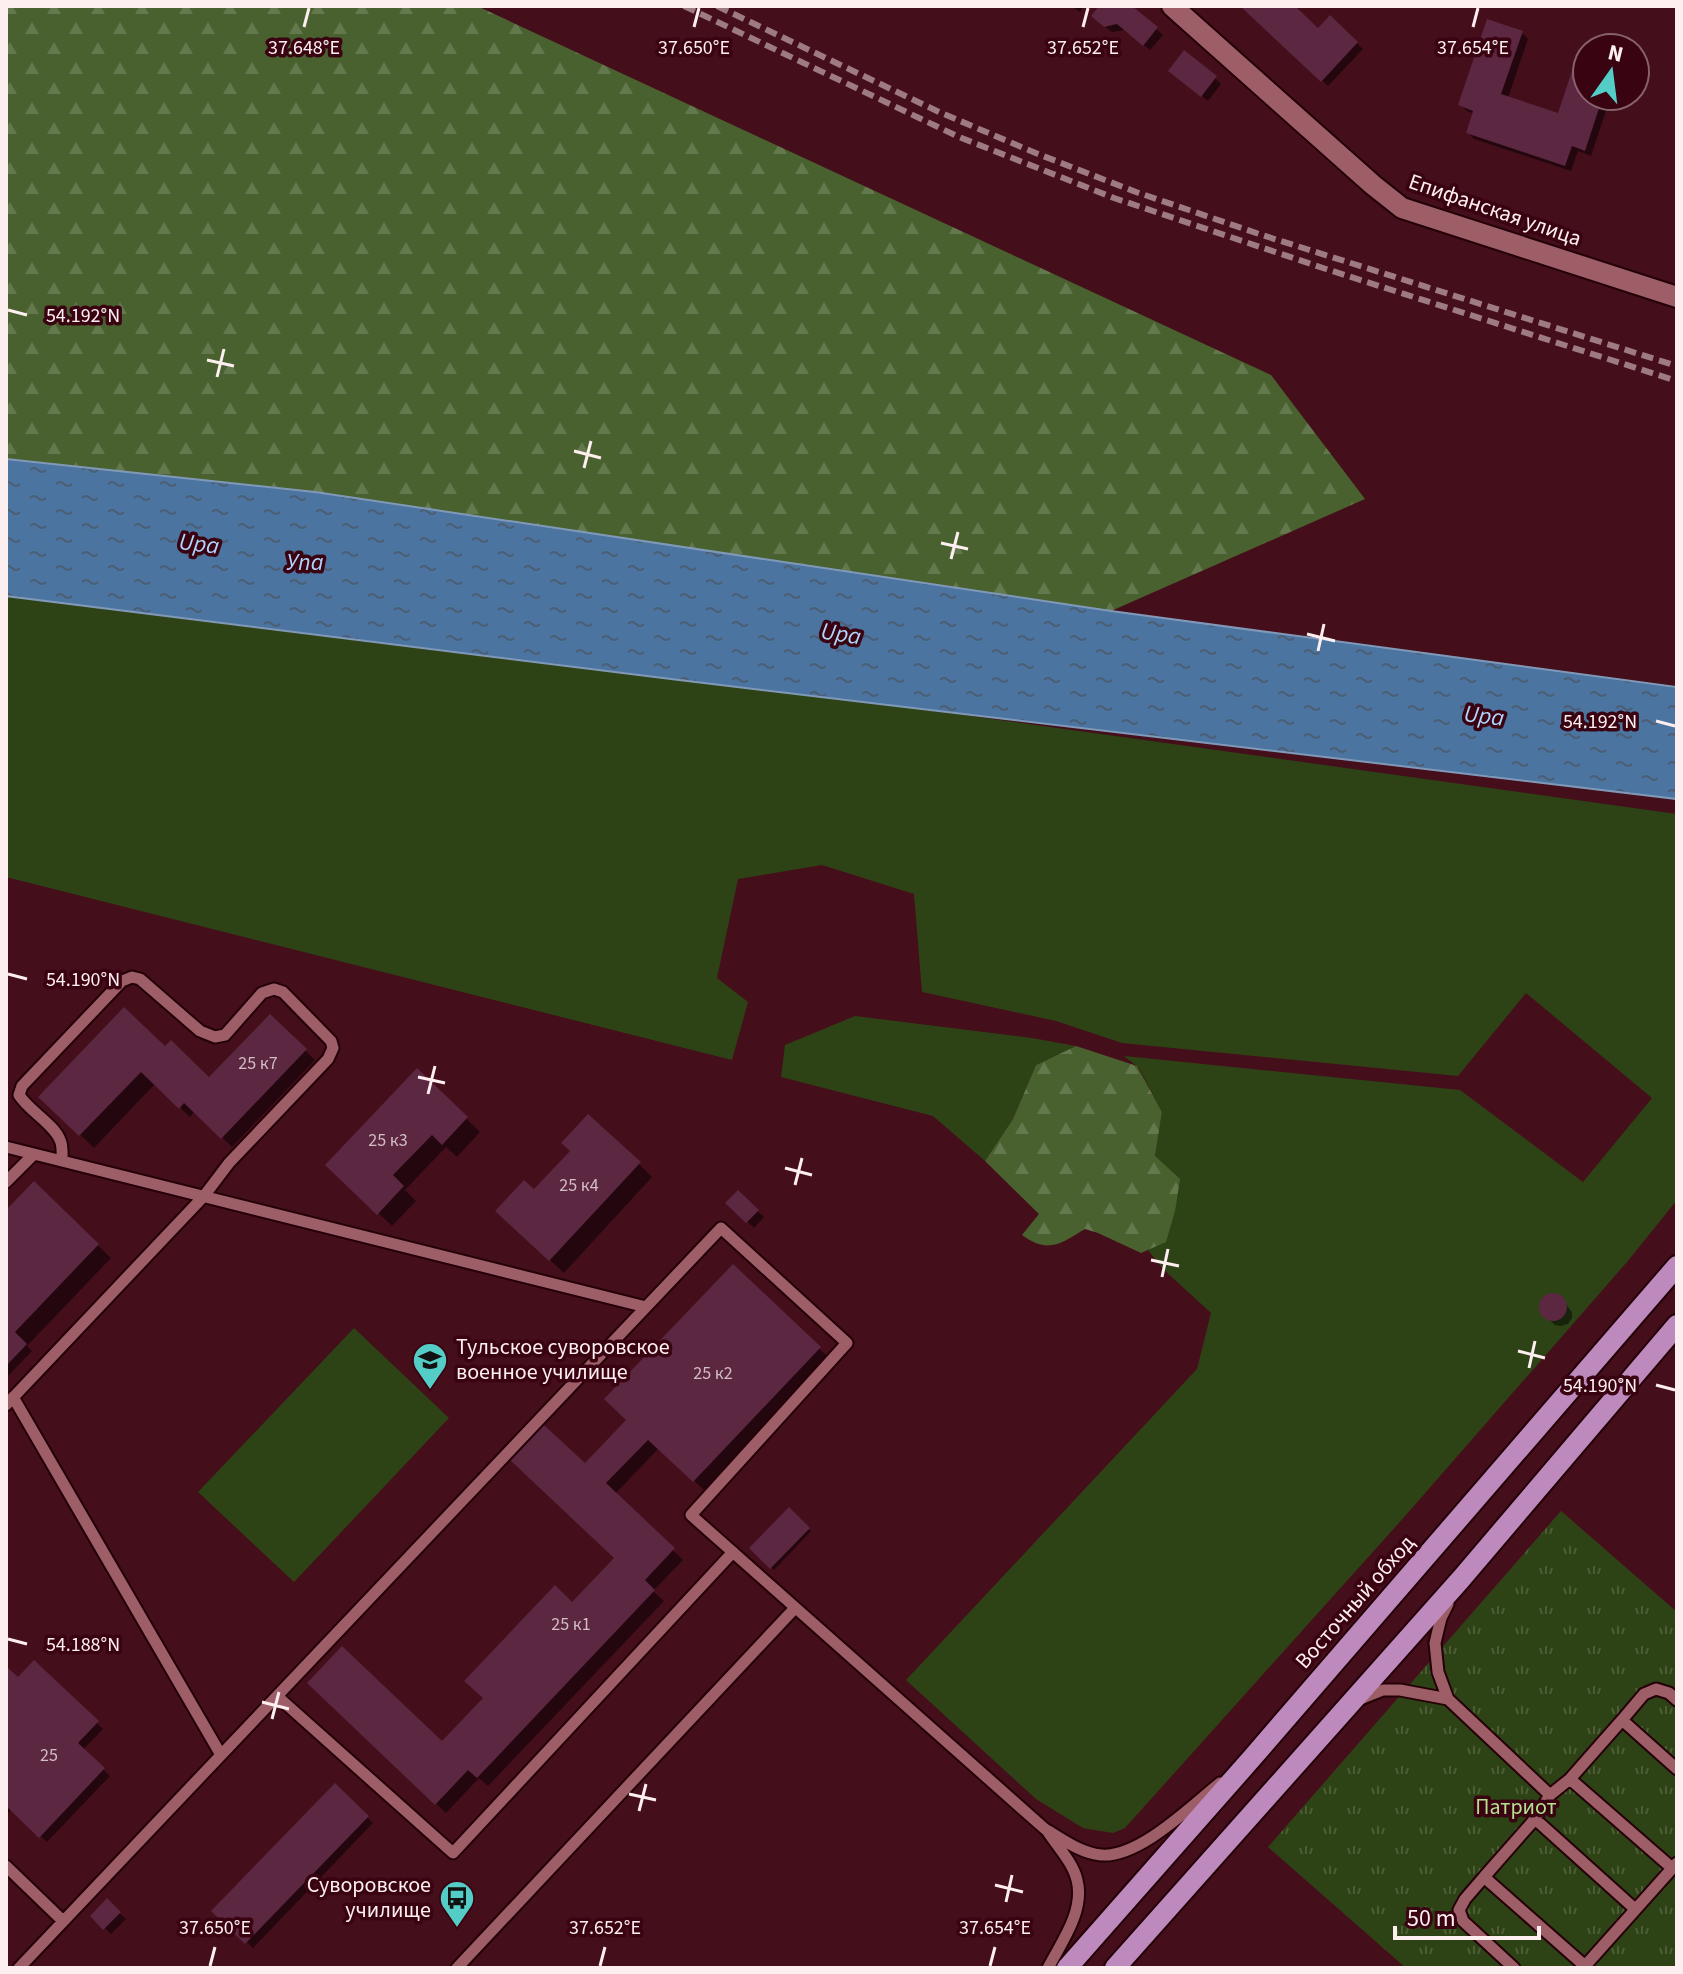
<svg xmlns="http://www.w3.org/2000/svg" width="1683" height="1974" viewBox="0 0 1683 1974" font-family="'Source Sans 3',sans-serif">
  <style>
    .grass { fill: #2e4315 }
    .forest { fill: url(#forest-firs) }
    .park { fill: url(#park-tufts) }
    .water { fill: url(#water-ripples); stroke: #8099b8; stroke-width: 2 }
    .shadow { fill: #0007 }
    .building { fill: #5b2741 }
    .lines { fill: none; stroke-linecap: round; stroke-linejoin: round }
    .service-casing { stroke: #240008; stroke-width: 15 }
    .minor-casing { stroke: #240008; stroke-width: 24 }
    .primary-casing { stroke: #240008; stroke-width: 24 }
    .service { stroke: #9d5e67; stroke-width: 11 }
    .minor { stroke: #9d5e67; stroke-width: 20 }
    .primary { stroke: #be89bc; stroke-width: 20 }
    .rail { stroke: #9e7a82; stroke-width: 6; stroke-dasharray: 12 6; stroke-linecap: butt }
    .ticks { fill: none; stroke: #fdeef0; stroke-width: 3 }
    .labels { text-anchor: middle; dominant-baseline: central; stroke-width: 7; stroke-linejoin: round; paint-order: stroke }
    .number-label { font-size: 18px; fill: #d4bcc4 }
    .street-label { font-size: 22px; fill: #fdeef0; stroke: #390312 }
    .poi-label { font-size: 22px; fill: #fdeef0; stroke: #390312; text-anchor: start }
    .park-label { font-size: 22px; fill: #b7df90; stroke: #390312 }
    .water-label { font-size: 24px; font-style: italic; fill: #b1d6fd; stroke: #390312 }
    .ticks-label { font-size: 20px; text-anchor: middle; fill: #fdeef0; stroke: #390312; stroke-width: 7; stroke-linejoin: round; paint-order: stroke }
  </style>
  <defs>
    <pattern id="forest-firs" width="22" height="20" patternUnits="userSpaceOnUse" patternTransform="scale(2)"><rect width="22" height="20" fill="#48612e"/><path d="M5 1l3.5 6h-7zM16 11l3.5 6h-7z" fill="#63784d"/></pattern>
    <pattern id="park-tufts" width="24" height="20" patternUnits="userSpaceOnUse" patternTransform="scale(2)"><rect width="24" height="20" fill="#2e4315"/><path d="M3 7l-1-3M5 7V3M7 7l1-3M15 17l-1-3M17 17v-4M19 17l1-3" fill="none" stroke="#4d5e37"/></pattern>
    <pattern id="water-ripples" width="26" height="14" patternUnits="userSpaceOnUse" patternTransform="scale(2)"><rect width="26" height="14" fill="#4b74a0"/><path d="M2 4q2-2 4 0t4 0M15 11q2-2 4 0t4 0" fill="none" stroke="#4c5e74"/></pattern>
  </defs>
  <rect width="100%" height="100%" fill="#450e1b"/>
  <!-- grass -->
  <path class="grass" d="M6,582L1677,814V1200L1627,1262L1406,1515L1125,1828L1113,1833L1083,1828L1036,1799L906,1680L1197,1369L1211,1313L1163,1269L1148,1250L1166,1241L1155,1156L1162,1112L1139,1068L1124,1056L1460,1090L1583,1182L1652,1098L1526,993L1458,1076L1122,1043L1056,1021L922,992L914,894L822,865L738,879L717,978L748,1002L732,1060L6,877Z
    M855,1016L1032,1038L1076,1046L1036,1065L1013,1119L985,1161L933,1116L781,1077L785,1045Z
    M354,1328L449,1418L294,1582L198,1492Z"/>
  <!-- forest -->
  <path class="forest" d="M6,6H477L1271,375L1365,499L1111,611L315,492L6,459Z
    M1076,1046L1137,1066L1162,1112L1155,1156L1180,1179L1175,1211L1166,1242L1141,1253L1098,1233L1085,1229C1060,1244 1048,1254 1022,1235L1039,1214L985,1161L1013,1119L1036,1065Z"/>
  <!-- park -->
  <path class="park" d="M1561,1511L1677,1612V1968H1406L1268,1847Z"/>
  <!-- water -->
  <path class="water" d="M6,459L315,492L1111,611L1677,687V799L679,680L6,596Z"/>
  <!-- shadow -->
  <path class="shadow" d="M1071,6H1084L1080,12Z
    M1101,6H1129L1163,35L1150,50L1125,30L1112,32L1099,22Z
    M1243,6H1298L1295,9L1318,30L1330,18L1363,49L1328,86Z
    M1522,33L1528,39L1508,98L1559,115L1587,55V96H1611L1591,156L1578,151L1571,171L1474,139L1468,132L1474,114L1467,111L1461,105Z
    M1177,77L1215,78L1221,84L1208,101Z
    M270,1017L315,1060L232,1147L195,1111L190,1117L155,1084L94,1148L41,1097L165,1049L210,1079Z
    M417,1071L480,1132L457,1157L446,1147L405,1190L416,1201L392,1226L328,1165Z
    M639,1164L652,1177L564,1273L511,1224L534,1192Z
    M34,1184L111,1258L27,1346L32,1351L6,1378V1213Z
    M738,1193L764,1217L754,1228L728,1203Z
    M733,1266L829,1358L704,1490L659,1448L615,1494L683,1560L653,1591L664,1601L488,1786L479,1778L446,1813L310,1683L442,1744L616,1558L585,1466L629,1420Z
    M1555,1295L1561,1298L1572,1312V1318L1568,1324L1561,1326L1555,1325L1542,1313L1541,1306L1543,1300L1548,1296Z
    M789,1510L811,1531L774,1570L752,1548Z
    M34,1663L103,1729L83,1750L110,1776L47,1842L12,1809L6,1816V1668L18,1679Z
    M335,1786L373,1823L253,1948L214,1911Z
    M107,1901L126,1919L111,1934L92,1916Z"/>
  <!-- building -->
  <path class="building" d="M1099,6H1132L1158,27L1143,46L1117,24L1104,27L1091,16Z
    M1240,6H1295L1318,28L1330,15L1358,42L1321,82Z
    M1487,19L1523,31L1501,94L1558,113L1579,50L1587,53V96H1603L1585,151L1572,146L1565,166L1466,133L1473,111L1458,105Z
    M1184,50L1217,76L1201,97L1168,71Z
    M124,1007L165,1046L171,1040L209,1077L270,1014L307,1049L221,1139L184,1103L179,1109L141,1072L79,1136L38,1097Z
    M417,1068L468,1117L442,1145L432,1135L393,1175L404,1186L377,1215L325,1165Z
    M588,1114L641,1162L549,1261L495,1211L524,1180L534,1189L570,1151L561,1143Z
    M34,1181L99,1244L15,1332L27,1344L6,1366V1210Z
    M738,1190L759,1210L746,1223L725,1203Z
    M733,1264L821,1347L693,1482L648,1440L606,1483L675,1548L645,1580L655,1590L477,1778L468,1770L435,1805L307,1683L342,1646L442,1741L483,1698L464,1681L555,1585L572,1602L614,1558L510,1460L544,1425L585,1463L626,1420L604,1399Z
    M1539 1307a14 14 0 1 1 28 0a14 14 0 1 1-28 0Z
    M789,1507L810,1528L770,1569L749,1548Z
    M34,1660L99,1721L78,1743L105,1768L39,1838L6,1806V1666L18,1677Z
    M335,1783L369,1816L245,1944L211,1911Z
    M107,1898L121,1912L103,1930L90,1916Z"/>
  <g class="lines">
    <!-- service casing -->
    <g class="service-casing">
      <path id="service" d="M6,1147L34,1154
        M6,1182L34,1154L646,1307
        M13,1397L221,1755
        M6,1405L204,1196L229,1163L328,1059L333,1048L331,1041L283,992L274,989L262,993L225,1035L215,1037L200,1031L140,979L132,977L122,981L22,1086L19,1095C29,1111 54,1124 60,1140C63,1146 62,1154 62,1161
        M1448,1604L1441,1618L1435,1643L1438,1672L1448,1699L1550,1795
        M277,1696L453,1853L733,1552
        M1358,1700L1383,1690H1400L1448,1699
        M1622,1720L1644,1694L1656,1689L1669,1693L1677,1700
        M1677,1769L1622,1720L1570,1779L1550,1795L1535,1819L1484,1877L1585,1966L1677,1863
        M1570,1779L1672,1868
        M1535,1819L1635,1909
        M6,1866L63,1921
        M1484,1877L1465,1899L1459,1910L1463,1921L1514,1968
        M19,1968L721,1228L847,1343L691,1515L1045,1829C1062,1839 1080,1853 1101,1855C1139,1858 1190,1807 1220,1783
        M457,1968L795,1608
        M1048,1968C1061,1943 1085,1911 1077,1880C1073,1863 1058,1847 1048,1832"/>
    </g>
    <!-- minor casing -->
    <g class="minor-casing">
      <path id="minor" d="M1172,6L1373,185L1402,208L1677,297"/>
    </g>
    <!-- primary casing -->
    <g class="primary-casing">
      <path id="primary" d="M1067,1968L1252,1758L1677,1266
        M1115,1968L1461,1579L1677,1325"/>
    </g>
    <!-- service -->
    <use href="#service" class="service"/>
    <!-- minor -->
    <use href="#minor" class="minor"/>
    <!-- primary -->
    <use href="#primary" class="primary"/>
    <!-- rail -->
    <path class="rail" d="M684,6L959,137L1114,198L1326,269L1677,381
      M717,6L939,112L1038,154L1136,192L1262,235L1677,366"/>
  </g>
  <!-- ticks -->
  <path class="ticks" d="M304,27L309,8M694,27L699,8M1083,27L1088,8M1473,27L1478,8M8,310L27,315M207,360L234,366M217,377L224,349M574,451L601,458M584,468L591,441M941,543L968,549M951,559L958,532M1307,634L1335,641M1318,651L1324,624M1656,721L1675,726M8,974L27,979M418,1077L445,1083M428,1094L435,1066M785,1168L812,1175M795,1185L802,1158M1151,1260L1179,1266M1162,1277L1168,1249M1518,1351L1545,1358M1529,1368L1535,1341M1656,1385L1675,1390M8,1639L27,1644M262,1702L289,1709M272,1719L279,1692M629,1794L656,1800M639,1811L646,1784M995,1885L1023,1892M1006,1902L1012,1875M210,1966L215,1947M600,1966L605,1947M990,1966L995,1947"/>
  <!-- icons -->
  <defs>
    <g id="university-pin" transform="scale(1.8)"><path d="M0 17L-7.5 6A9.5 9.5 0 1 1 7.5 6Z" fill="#54cdc7" stroke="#390312"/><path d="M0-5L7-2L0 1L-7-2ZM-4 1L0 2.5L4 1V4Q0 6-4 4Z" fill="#111"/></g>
    <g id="bus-pin" transform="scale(1.8)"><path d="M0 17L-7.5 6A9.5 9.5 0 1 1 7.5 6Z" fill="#54cdc7" stroke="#390312"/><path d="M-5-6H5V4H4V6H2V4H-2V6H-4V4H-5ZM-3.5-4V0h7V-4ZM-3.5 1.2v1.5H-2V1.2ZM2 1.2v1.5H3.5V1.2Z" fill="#111"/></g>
  </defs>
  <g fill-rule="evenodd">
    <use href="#university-pin" x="430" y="1360"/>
    <use href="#bus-pin" x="457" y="1898"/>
  </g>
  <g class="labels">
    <!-- number labels -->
    <g class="number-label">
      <text x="258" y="1063">25 к7</text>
      <text x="388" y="1140">25 к3</text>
      <text x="579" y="1185">25 к4</text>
      <text x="713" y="1373">25 к2</text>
      <text x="571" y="1624">25 к1</text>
      <text x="49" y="1755">25</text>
    </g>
    <!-- street labels -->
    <g class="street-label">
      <text transform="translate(1495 210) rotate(19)">Епифанская улица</text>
      <text transform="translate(1355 1602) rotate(-49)">Восточный обход</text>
    </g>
    <!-- poi labels -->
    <g class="poi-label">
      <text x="456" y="1347">Тульское суворовское<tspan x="456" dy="25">военное училище</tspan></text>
      <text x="431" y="1885" text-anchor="end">Суворовское<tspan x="431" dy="25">училище</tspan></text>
    </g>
    <!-- park labels -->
    <g class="park-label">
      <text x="1516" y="1807">Патриот</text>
    </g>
    <!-- water labels -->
    <g class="water-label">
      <text transform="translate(199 544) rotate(7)">Upa</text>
      <text x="305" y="562">Упа</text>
      <text transform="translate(841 634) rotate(9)">Upa</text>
      <text transform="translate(1484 716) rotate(7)">Upa</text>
    </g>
  </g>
  <g class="ticks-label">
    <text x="694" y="54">37.650°E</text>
    <text x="1083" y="54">37.652°E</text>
    <text x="1473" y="54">37.654°E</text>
    <text x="304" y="54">37.648°E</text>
    <text x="83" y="322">54.192°N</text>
    <text x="1600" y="728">54.192°N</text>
    <text x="83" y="986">54.190°N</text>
    <text x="1600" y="1392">54.190°N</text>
    <text x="83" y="1651">54.188°N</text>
    <text x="215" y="1934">37.650°E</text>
    <text x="605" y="1934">37.652°E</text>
    <text x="995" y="1934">37.654°E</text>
  </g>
  <!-- border -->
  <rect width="1683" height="1974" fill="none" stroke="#fdeef0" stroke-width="16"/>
  <!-- north arrow -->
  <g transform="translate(1611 72) rotate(14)"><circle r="38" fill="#390312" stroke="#87616b" stroke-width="2"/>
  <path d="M0-6L14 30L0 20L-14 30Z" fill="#54cdc7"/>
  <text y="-12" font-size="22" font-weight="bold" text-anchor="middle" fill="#fdeef0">N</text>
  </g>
  <!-- scale -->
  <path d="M1395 1926v12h144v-12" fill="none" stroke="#fdeef0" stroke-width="4"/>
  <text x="1407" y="1926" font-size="24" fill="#fdeef0" stroke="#390312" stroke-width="6" paint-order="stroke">50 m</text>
</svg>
